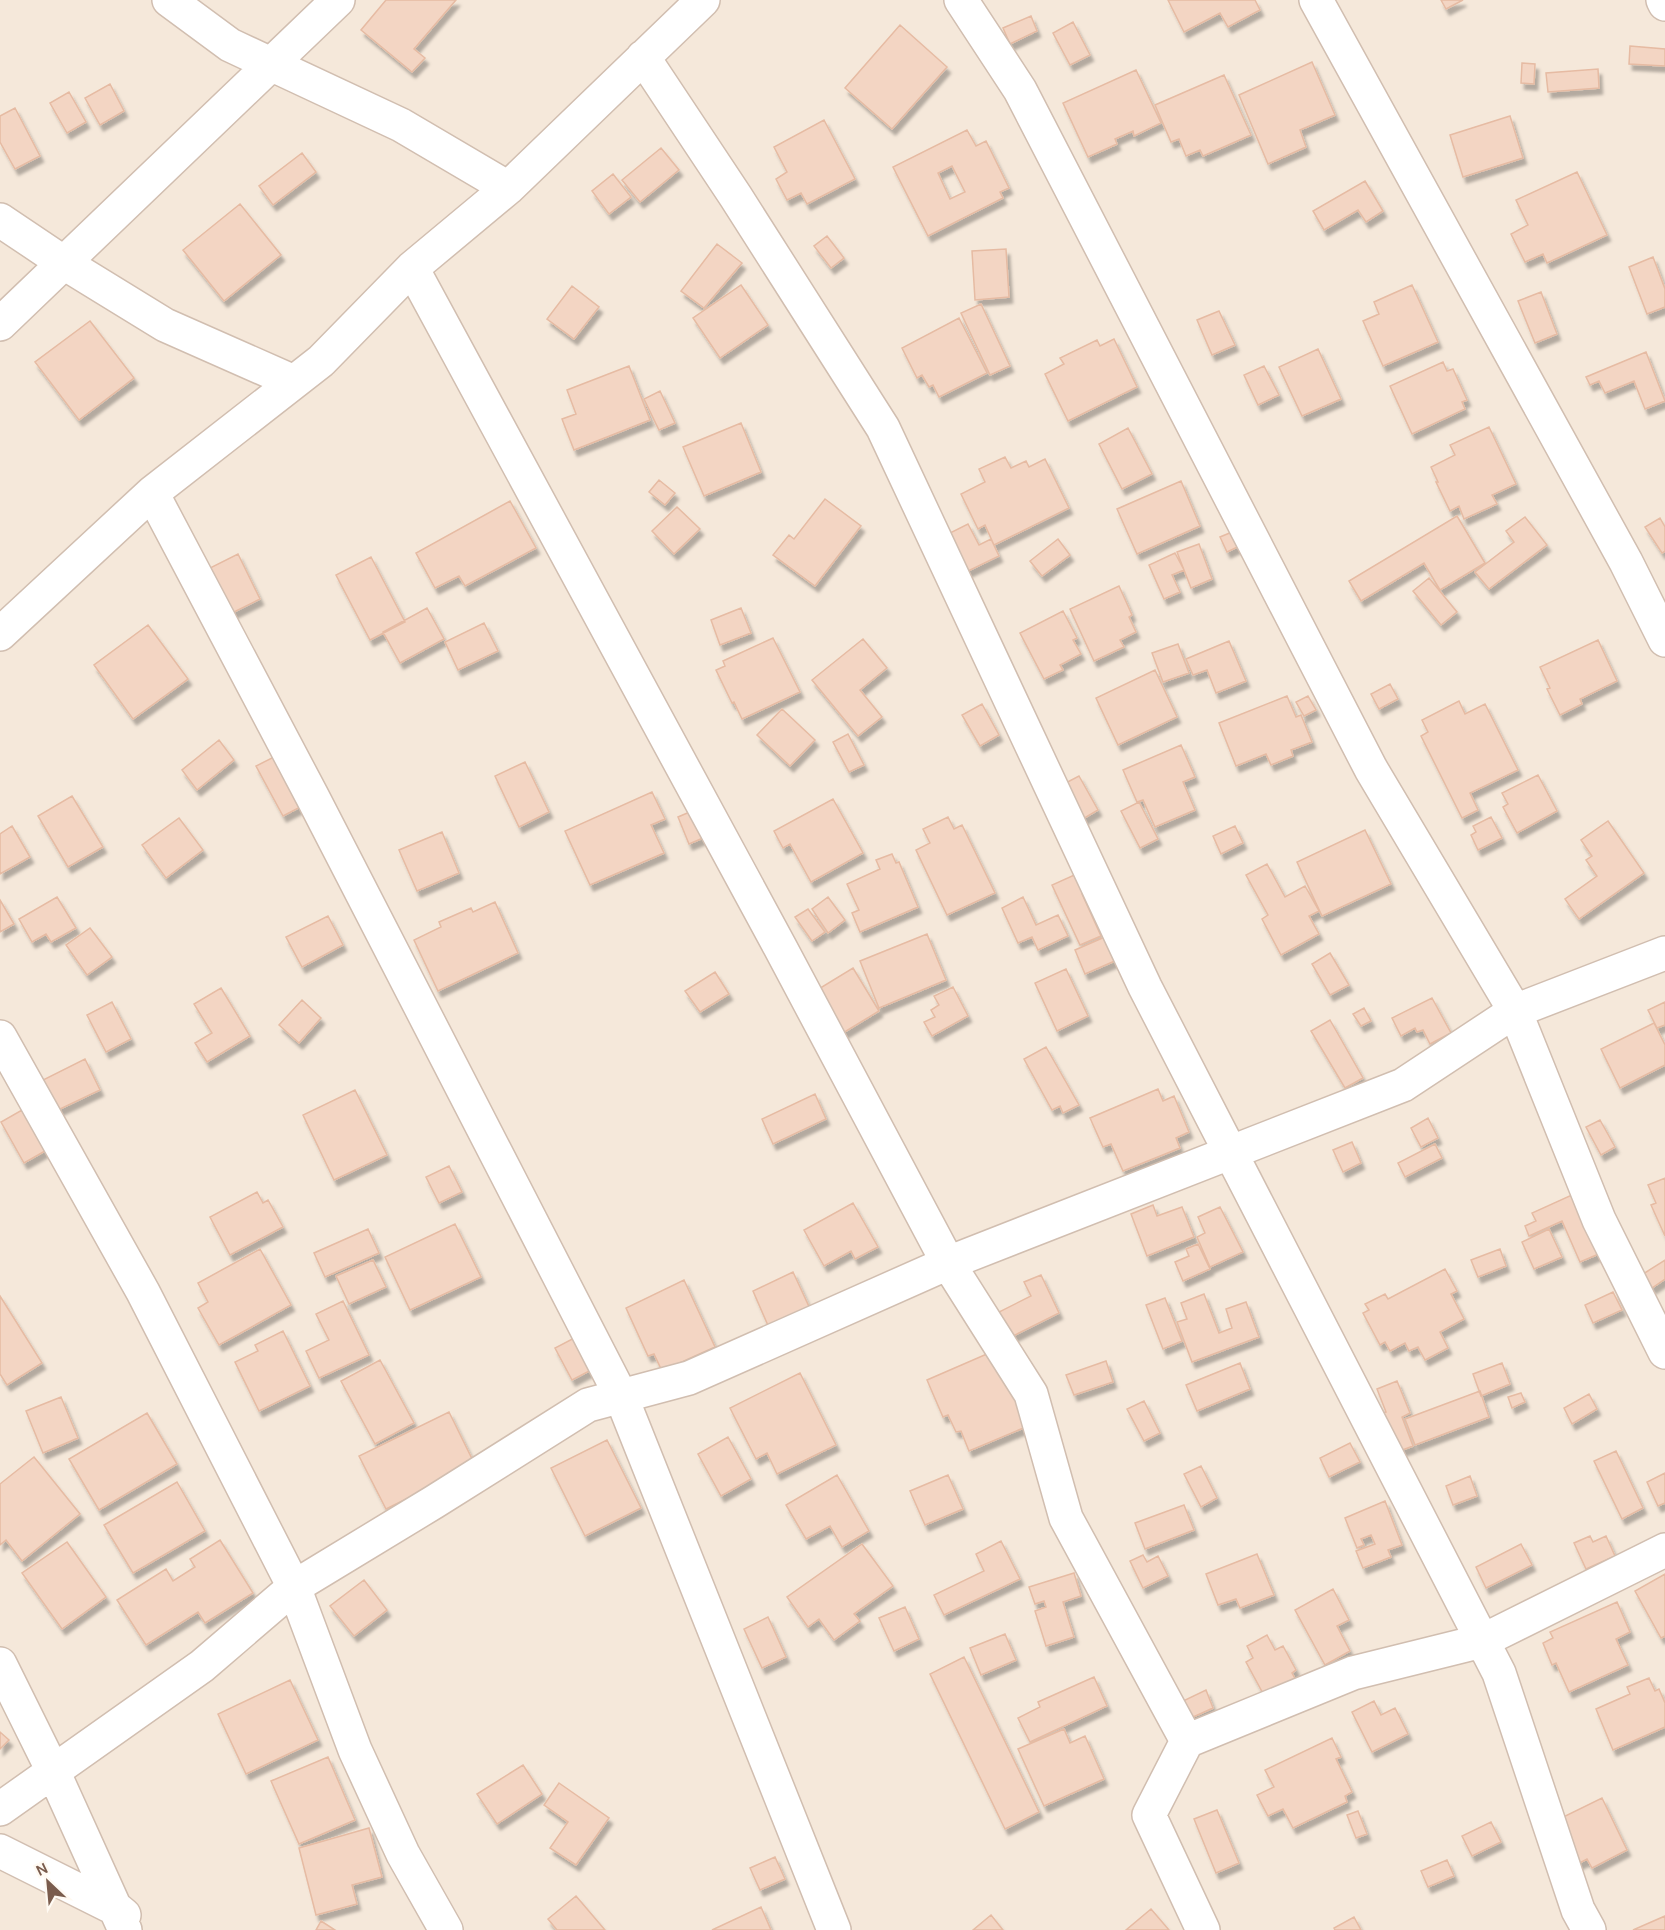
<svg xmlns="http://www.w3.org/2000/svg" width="1665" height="1930" viewBox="0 0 1665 1930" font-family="Karla,sans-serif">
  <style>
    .residential { fill: #f5e8da }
    .building { fill: #f3d5c3; stroke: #e6bba3; stroke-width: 1.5; fill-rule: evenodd; filter: url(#shadow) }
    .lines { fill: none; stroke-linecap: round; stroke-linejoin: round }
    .minor-casing { stroke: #d1beb0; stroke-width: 36 }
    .minor { stroke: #fff; stroke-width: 33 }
  </style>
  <defs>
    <filter id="shadow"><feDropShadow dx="3.5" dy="6" stdDeviation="1.5" flood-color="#0004"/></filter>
  </defs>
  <rect width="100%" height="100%" fill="#fdf6ec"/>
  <!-- residential -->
  <path class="residential" d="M0,0H1665V1930H0Z"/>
  <!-- building -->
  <path class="building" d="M386,0H456L414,49L425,58L412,72L361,30Z
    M1168,0H1255L1260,10L1228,27L1220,13L1184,32Z
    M1441,0H1463L1446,9Z
    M1031,16L1037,31L1010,44L1003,28Z
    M1073,22L1090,55L1070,65L1053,33Z
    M900,25L947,67L892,129L845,88Z
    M1630,46L1665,49V66L1629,64Z
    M1312,62L1335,115L1300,130L1306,147L1268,164L1239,95Z
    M1522,63L1535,64L1534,84L1521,83Z
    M1598,69L1599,88L1548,92L1546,73Z
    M1136,70L1161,123L1134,136L1133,131L1115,139L1117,144L1088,157L1063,103Z
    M1224,75L1251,135L1203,156L1200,150L1186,156L1179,139L1171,142L1155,105Z
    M110,84L124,111L100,125L85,98Z
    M69,92L86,122L67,133L50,103Z
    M15,108L40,156L15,169L0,142V116Z
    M1510,116L1523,158L1463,177L1450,135Z
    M824,120L855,179L807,204L801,193L787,200L776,179L787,172L774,147Z
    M967,130L976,146L986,141L1009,188L1000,192L1003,198L928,236L893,167ZM952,166L965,192L950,199L938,173Z
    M661,148L679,170L640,202L622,180Z
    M302,153L316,172L273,205L259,186Z
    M1577,172L1607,235L1547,263L1543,254L1525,262L1511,234L1528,225L1516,200Z
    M613,174L631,197L609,214L592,191Z
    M1365,181L1383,211L1366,222L1358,210L1324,230L1313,211Z
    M240,204L281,255L224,301L183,250Z
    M827,236L844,258L831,268L814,246Z
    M717,244L742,263L704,308L681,291Z
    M1006,249L1009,297L975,300L972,251Z
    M1653,257L1665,289V307L1647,314L1629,267Z
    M741,285L768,325L720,358L693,318Z
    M1412,285L1438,342L1383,366L1363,321L1379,314L1374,302Z
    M572,286L599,307L574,339L547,319Z
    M1541,292L1557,334L1535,343L1518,301Z
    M981,304L1010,366L990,375L961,313Z
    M1219,311L1235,345L1212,355L1197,320Z
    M959,318L987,373L939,397L933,385L929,387L922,375L917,378L902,348Z
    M90,321L134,378L79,420L35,362Z
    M1114,339L1137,387L1068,421L1045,374L1064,364L1060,358L1097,340L1100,346Z
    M1318,349L1341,399L1302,416L1279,367Z
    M1646,352L1665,401L1645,409L1634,381L1605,393L1599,381L1590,385L1586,377Z
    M1443,362L1447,371L1453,369L1467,400L1462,402L1465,409L1412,434L1390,386Z
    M629,366L650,420L574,450L562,419L576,414L567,390Z
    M1264,366L1279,395L1258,405L1244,375Z
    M660,391L675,423L659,430L644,399Z
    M741,423L761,472L704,496L683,447Z
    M1489,427L1516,484L1492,495L1497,504L1464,519L1459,506L1450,511L1436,482H1438L1431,467L1455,455L1450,445Z
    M1128,428L1152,474L1122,489L1099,444Z
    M1005,457L1011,468L1026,461L1029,467L1045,459L1069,508L994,545L985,525L978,529L961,494L985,482L979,469Z
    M659,480L675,493L665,505L649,492Z
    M1181,481L1200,526L1137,554L1117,509Z
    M825,499L861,526L815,586L773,555L789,535L794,539Z
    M510,501L536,548L465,586L459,576L435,588L416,553Z
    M677,507L700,529L674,554L652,531Z
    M1457,516L1485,563L1440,590L1424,563L1361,601L1349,581Z
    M1525,517L1547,545L1489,589L1475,572L1514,542L1506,531Z
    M1660,518L1665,527V551L1662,553L1645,527Z
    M968,524L979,545L991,539L999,556L964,573L946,535Z
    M1244,527L1250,541L1227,552L1220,537Z
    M1058,539L1070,555L1042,576L1030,561Z
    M1199,544L1212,579L1191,588L1177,552Z
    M1175,553L1184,570L1172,575L1180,592L1164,599L1149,565Z
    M238,554L260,599L230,614L208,569Z
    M371,557L405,622L370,640L336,575Z
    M1429,578L1457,612L1441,625L1413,591Z
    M1119,586L1132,615L1129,617L1136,632L1120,640L1124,647L1094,661L1070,609Z
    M427,608L444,639L400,663L383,632Z
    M741,608L751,633L720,645L711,620Z
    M1063,611L1077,638L1073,640L1081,654L1060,665L1063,670L1044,679L1020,633Z
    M484,623L498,651L458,670L445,642Z
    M148,625L188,679L133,719L94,665Z
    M773,638L800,692L742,719L734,702L732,703L716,670L725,666L723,661Z
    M863,639L887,668L860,690L882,717L858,736L812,680Z
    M1598,640L1617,681L1580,699L1582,704L1560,715L1547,689L1550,688L1540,667Z
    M1229,641L1246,681L1216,693L1207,670L1193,675L1186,659Z
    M1178,644L1189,673L1163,682L1152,653Z
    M1155,670L1177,717L1118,745L1096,698Z
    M1390,684L1398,699L1379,709L1371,694Z
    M1287,696L1296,717L1301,715L1312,742L1291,750L1293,756L1271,765L1266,754L1236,766L1219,723Z
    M1308,696L1316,710L1304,716L1296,702Z
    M1459,701L1465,714L1485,704L1518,770L1470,793L1478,810L1462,818L1421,736L1428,732L1422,720Z
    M982,704L999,735L980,746L962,715Z
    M782,709L815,740L790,766L757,735Z
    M848,734L864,765L849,772L833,742Z
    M219,740L234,760L197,790L182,770Z
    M1181,745L1195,777L1183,782L1195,810L1155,827L1143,800L1137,802L1123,770Z
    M284,752L310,802L283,816L256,766Z
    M525,762L549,812L519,827L495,776Z
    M1538,775L1557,811L1517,833L1503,807L1508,804L1502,793Z
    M1079,776L1098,810L1076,823L1056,788Z
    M652,792L665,819L651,825L664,853L590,885L565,831Z
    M72,796L103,847L68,867L38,816Z
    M833,799L863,853L811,882L790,844L783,848L774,831Z
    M1139,802L1158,839L1140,848L1121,811Z
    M699,808L710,835L689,844L678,817Z
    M948,817L954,829L962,825L995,893L947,915L916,850L930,843L923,829Z
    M1491,817L1502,838L1478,850L1471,835L1476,832L1473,826Z
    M179,818L203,850L166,878L142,845Z
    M1608,821L1644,873L1579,919L1565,899L1597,876L1586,860L1592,856L1581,840Z
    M12,826L30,857L0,874V834Z
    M1235,826L1243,843L1221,854L1213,836Z
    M1365,830L1391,884L1322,916L1297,862Z
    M442,832L459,873L417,891L399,850Z
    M892,854L896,863L899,862L918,907L860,932L852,913L859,910L847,884L880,869L876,860Z
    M1267,864L1285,897L1305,886L1319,911L1309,916L1319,934L1281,955L1262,919L1268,915L1246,875Z
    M1081,872L1089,891L1082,894L1101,936L1080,945L1052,885Z
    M57,897L76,928L51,942L46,934L32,942L19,919Z
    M828,897L845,920L828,933L812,909Z
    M1023,897L1036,925L1058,915L1068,936L1038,950L1032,937L1018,943L1002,908Z
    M0,900L14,924L0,932Z
    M495,902L518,953L438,991L414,940L441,927L439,922L471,908L473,912Z
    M808,909L825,932L812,941L795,917Z
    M328,916L343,945L302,967L286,937Z
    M90,928L112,957L87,975L66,945Z
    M927,934L946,980L879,1008L860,961Z
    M1107,936L1117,960L1085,974L1075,950Z
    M1330,953L1349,985L1330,995L1312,964Z
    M853,968L879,1011L843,1033L817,990Z
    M1066,969L1088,1016L1057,1031L1035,983Z
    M715,972L729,994L700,1012L685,991Z
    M953,987L968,1016L932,1036L924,1022L935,1017L931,1010L939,1005L934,996Z
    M221,988L250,1036L207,1062L195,1043L212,1033L194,1004Z
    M1432,998L1451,1033L1430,1044L1423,1030L1417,1032L1415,1028L1401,1036L1392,1018Z
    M302,1000L321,1018L299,1043L279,1025Z
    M112,1002L131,1039L106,1052L87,1015Z
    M1665,1002V1025L1657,1028L1648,1010Z
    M1364,1008L1371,1021L1361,1026L1353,1014Z
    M1330,1020L1363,1078L1345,1088L1311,1031Z
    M1654,1023L1665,1045V1065L1620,1088L1601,1049Z
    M1046,1047L1079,1105L1063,1113L1060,1106L1052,1110L1024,1059Z
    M85,1059L100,1090L58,1110L43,1080Z
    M1158,1089L1163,1101L1174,1096L1189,1132L1176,1138L1180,1148L1123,1171L1111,1144L1103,1147L1090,1118Z
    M355,1090L387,1155L334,1180L303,1115Z
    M815,1094L826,1119L773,1144L762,1119Z
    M22,1110L45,1151L24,1163L1,1122Z
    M1428,1118L1438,1138L1421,1147L1411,1128Z
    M1600,1120L1615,1147L1601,1155L1586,1127Z
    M1352,1142L1361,1163L1343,1172L1333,1150Z
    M1435,1144L1442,1158L1405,1177L1398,1163Z
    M449,1166L462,1192L439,1203L426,1177Z
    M1665,1178V1236L1651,1205L1656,1203L1648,1185Z
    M1585,1189L1601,1253L1580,1262L1562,1221L1529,1236L1525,1226L1536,1221L1532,1213Z
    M257,1192L263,1203L268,1200L283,1227L230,1255L210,1217Z
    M853,1203L878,1247L855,1259L851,1251L824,1266L804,1230Z
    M1153,1205L1157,1216L1182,1207L1194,1237L1147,1256L1131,1214Z
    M1220,1207L1243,1252L1210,1267L1197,1237L1205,1233L1198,1217Z
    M455,1224L481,1277L410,1310L385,1257Z
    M368,1229L379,1253L325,1277L314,1253Z
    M1549,1229L1562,1257L1534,1269L1522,1242Z
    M1198,1244L1210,1269L1183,1281L1175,1262L1189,1256L1186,1249Z
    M260,1249L291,1305L219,1345L198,1308L208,1302L198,1283Z
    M1500,1249L1506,1266L1478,1277L1471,1260Z
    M373,1260L386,1287L349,1304L336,1276Z
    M1665,1260V1279L1652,1288L1643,1274Z
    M1445,1269L1457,1291L1451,1294L1464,1319L1440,1332L1448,1348L1425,1360L1418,1347L1409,1351L1405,1343L1390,1351L1385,1342L1380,1345L1363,1313L1369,1310L1365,1304L1385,1294L1388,1299Z
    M793,1272L811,1311L770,1330L753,1291Z
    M1041,1275L1059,1313L1007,1339L995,1314L1031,1296L1024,1282Z
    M684,1280L715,1347L662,1371L654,1354L648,1356L626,1308Z
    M1613,1292L1622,1310L1593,1323L1585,1305Z
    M1204,1294L1219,1333L1232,1328L1226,1309L1246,1302L1259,1337L1192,1362L1177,1322L1187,1319L1181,1303Z
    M0,1296L42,1363L7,1385L0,1374Z
    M1165,1298L1182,1341L1163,1349L1146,1305Z
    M343,1301L369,1355L319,1378L306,1351L329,1340L316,1314Z
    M283,1331L310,1386L259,1411L235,1362L258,1351L255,1345Z
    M580,1335L597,1367L572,1380L555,1348Z
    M996,1350L1028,1426L969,1451L961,1431L956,1432L948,1415L943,1417L927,1380Z
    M380,1360L414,1423L375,1444L341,1381Z
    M1106,1361L1113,1382L1074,1395L1066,1375Z
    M1240,1363L1250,1389L1197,1411L1186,1385Z
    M1502,1363L1510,1384L1481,1396L1473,1374Z
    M800,1373L836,1445L777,1474L767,1453L756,1459L730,1408Z
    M1397,1381L1410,1413L1402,1417L1413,1446L1397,1452L1382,1413L1386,1412L1377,1389Z
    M1480,1391L1489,1417L1415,1445L1405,1419Z
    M1521,1393L1525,1402L1512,1408L1508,1397Z
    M1589,1394L1597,1409L1572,1424L1564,1408Z
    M61,1397L78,1438L43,1453L26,1411Z
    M1144,1401L1160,1433L1144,1441L1127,1409Z
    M449,1412L475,1465L386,1509L359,1456Z
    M147,1413L177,1464L99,1510L69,1459Z
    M728,1437L751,1479L721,1496L698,1454Z
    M607,1440L641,1508L585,1536L551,1468Z
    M1350,1443L1360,1462L1329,1477L1320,1458Z
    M1616,1451L1643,1508L1622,1519L1594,1461Z
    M34,1457L80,1514L22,1561L6,1540L0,1545V1484Z
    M1201,1466L1217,1498L1201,1507L1184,1474Z
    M1665,1473V1503L1658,1506L1647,1482Z
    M837,1475L869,1531L842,1547L830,1526L806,1539L786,1505Z
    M948,1475L963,1509L925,1525L910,1491Z
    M1470,1476L1477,1496L1453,1505L1446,1486Z
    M177,1482L205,1531L133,1573L104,1525Z
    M1385,1501L1402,1545L1388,1550L1391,1557L1363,1568L1356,1551L1375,1544L1371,1535L1361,1539L1364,1545L1357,1548L1345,1518Z
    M1184,1505L1194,1530L1145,1549L1135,1523Z
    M1590,1536L1593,1542L1606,1536L1615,1556L1586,1569L1574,1543Z
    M220,1540L253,1593L205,1623L198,1612L146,1645L117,1600L166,1569L173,1581L195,1567L190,1559Z
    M1001,1541L1020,1579L944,1615L934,1595L984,1571L976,1554Z
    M67,1542L106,1597L62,1629L22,1573Z
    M862,1544L893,1586L854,1614L860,1621L834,1640L819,1619L808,1627L787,1597Z
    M1521,1544L1532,1565L1486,1588L1476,1567Z
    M1257,1554L1274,1595L1240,1608L1236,1599L1218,1605L1206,1574Z
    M1143,1555L1147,1562L1158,1556L1168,1576L1143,1588L1130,1561Z
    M1074,1573L1081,1596L1063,1602L1074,1637L1046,1646L1035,1611L1046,1607L1044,1601L1035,1604L1029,1587Z
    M1665,1574V1636L1661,1638L1635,1591Z
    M364,1580L387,1610L354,1636L330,1606Z
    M1333,1589L1349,1620L1337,1626L1350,1651L1325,1665L1295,1610Z
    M1617,1602L1630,1632L1616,1639L1628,1665L1569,1692L1556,1663L1552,1665L1543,1643L1553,1638L1550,1632Z
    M905,1607L919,1639L894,1651L879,1618Z
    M768,1617L786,1657L762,1668L744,1629Z
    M1005,1634L1016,1660L981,1675L970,1648Z
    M1267,1635L1275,1650L1283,1646L1296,1670L1292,1673L1297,1682L1265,1697L1246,1662L1253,1658L1247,1646Z
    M964,1657L1039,1812L1005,1829L930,1674Z
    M1094,1677L1107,1706L1030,1742L1018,1718L1040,1707L1038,1702Z
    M1649,1678L1655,1691L1659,1689L1665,1703V1727L1613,1750L1596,1709L1630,1694L1627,1687Z
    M290,1680L318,1740L246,1774L218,1714Z
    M1206,1690L1213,1708L1191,1718L1183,1701Z
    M1374,1701L1381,1715L1395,1708L1408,1734L1372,1752L1352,1712Z
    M1064,1729L1070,1743L1085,1736L1104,1779L1044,1806L1018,1749Z
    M0,1732L9,1740L0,1749Z
    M1332,1738L1341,1757L1336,1759L1352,1792L1345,1796L1347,1802L1293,1828L1283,1809L1268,1816L1257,1795L1274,1787L1265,1770Z
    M328,1757L355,1820L299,1844L271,1781Z
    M523,1765L542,1794L497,1824L477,1794Z
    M559,1783L609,1818L576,1865L550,1848L568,1822L544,1805Z
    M1602,1798L1627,1850L1592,1868L1587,1859L1574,1866L1553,1822Z
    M1217,1810L1239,1863L1216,1873L1194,1819Z
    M1358,1811L1367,1834L1356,1838L1347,1815Z
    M1491,1822L1501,1842L1472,1856L1462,1836Z
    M369,1828L382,1877L352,1885L357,1904L316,1915L299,1848Z
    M775,1857L785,1879L760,1890L750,1868Z
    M1447,1860L1454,1876L1428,1887L1421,1871Z
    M576,1896L605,1930H557L548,1919Z
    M761,1907L771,1930H712Z
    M1151,1909L1169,1930H1126Z
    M991,1915L1003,1930H973Z
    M1665,1916V1930H1633Z
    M1354,1917L1361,1930H1335L1334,1928Z
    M321,1921L335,1930H316Z"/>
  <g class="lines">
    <!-- minor casing -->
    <g class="minor-casing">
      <path id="minor" d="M169,0L230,45L401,125L508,188
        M961,0L1020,90L1371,769L1515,1011L1599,1220L1665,1352
        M1316,0L1626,562L1665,640
        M1663,0L1665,4
        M643,57L736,197L883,428L1145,987L1499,1673L1578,1910L1589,1930
        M0,220L64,263L165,325L294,382
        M412,268L780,947L948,1263L1031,1394L1066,1518L1187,1741L1149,1815L1203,1930
        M0,324L338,0
        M152,493L312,796L621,1396L834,1930
        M0,634L152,493L321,361L412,268L508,188L703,0
        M0,1037L143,1292L294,1587L355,1750L403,1854L446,1930
        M0,1664L53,1771L125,1930
        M1187,1741L1353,1673L1482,1641L1665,1550
        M0,1809L202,1666L294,1587L434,1502L588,1405L689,1378L948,1263L1403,1085L1515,1011L1665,953
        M0,1851L118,1910L124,1915"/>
    </g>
    <!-- minor -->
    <use href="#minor" class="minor"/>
  </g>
  <!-- north arrow -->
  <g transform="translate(48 1882) rotate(334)" stroke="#fffaf3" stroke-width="4.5" paint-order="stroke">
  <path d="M0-4.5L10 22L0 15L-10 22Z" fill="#7a5c4d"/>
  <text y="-9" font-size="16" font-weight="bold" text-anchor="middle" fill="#7a5c4d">N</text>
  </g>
</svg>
